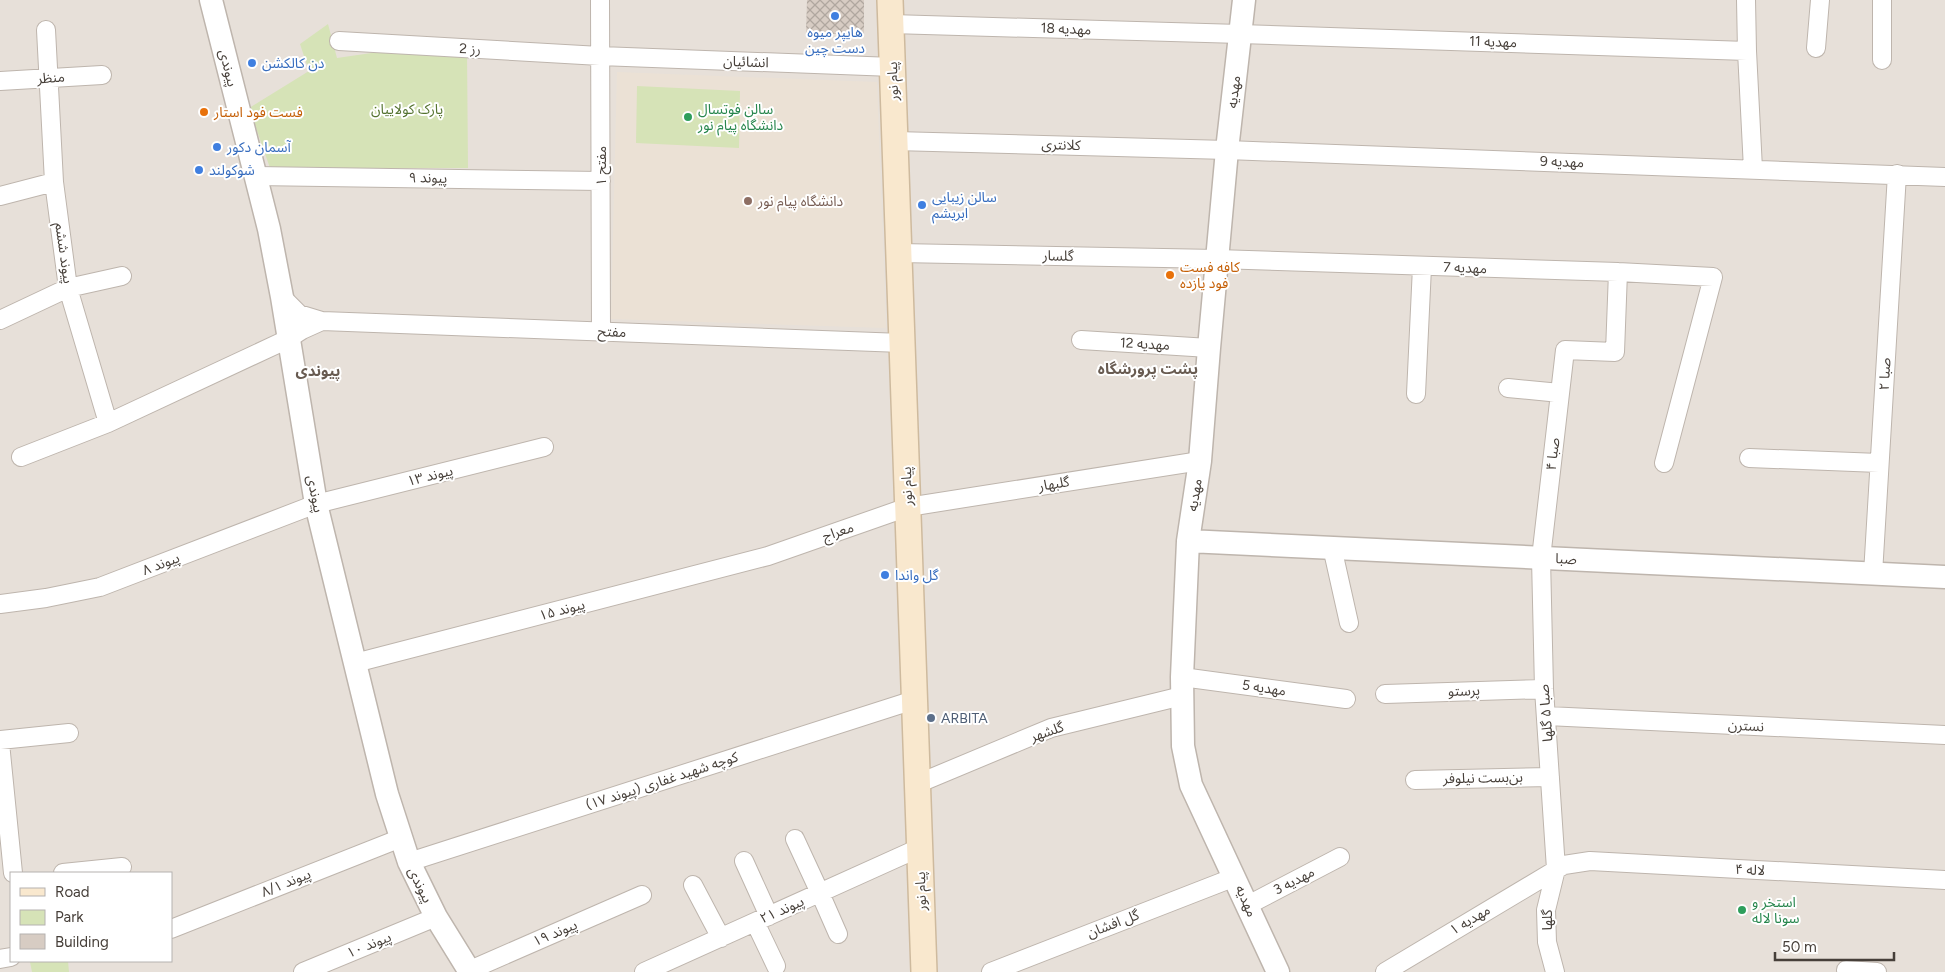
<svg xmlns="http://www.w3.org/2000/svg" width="1945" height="972" viewBox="0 0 1945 972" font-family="Figtree,'Noto Sans Arabic',sans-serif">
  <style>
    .residential { fill: #e7e0d9; fill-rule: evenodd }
    .education { fill: #ebe1d5 }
    .green { fill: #d6e3b7 }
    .building { fill: url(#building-cross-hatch) }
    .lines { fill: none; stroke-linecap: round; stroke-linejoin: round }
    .minor-casing { stroke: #beb5ad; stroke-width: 20 }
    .tertiary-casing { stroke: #beb5ad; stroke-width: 25 }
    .secondary-casing { stroke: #ceba9e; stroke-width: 28 }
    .minor { stroke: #fff; stroke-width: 18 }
    .tertiary { stroke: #fff; stroke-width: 22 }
    .secondary { stroke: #f9e8ce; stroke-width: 25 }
    .shop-dot { fill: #3f7fe0; stroke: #fff; stroke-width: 2 }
    .food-dot { fill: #e8710a; stroke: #fff; stroke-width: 2 }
    .leisure-dot { fill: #2e9e5b; stroke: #fff; stroke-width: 2 }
    .education-dot { fill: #8d6e63; stroke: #fff; stroke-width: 2 }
    .service-dot { fill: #5c6f8a; stroke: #fff; stroke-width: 2 }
    .labels { text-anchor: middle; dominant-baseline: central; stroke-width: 4; stroke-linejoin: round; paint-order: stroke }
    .street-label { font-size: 14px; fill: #463f39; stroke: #fff }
    .shop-label { font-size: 14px; fill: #366cbe; stroke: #fff; text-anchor: start }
    .park-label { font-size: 14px; fill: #557331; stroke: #fff }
    .leisure-label { font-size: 14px; fill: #27864d; stroke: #fff; text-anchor: start }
    .food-label { font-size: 14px; fill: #c56008; stroke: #fff; text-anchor: start }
    .education-label { font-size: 14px; fill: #785e54; stroke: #fff; text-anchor: start }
    .service-label { font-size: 14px; fill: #4e5e75; stroke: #fff; text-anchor: start }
    .neighbourhood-label { font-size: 15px; font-weight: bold; fill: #685b51; stroke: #fff }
  </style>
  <defs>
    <pattern id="building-cross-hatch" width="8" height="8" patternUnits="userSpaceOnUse" patternTransform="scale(1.25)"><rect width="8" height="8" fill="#d7ccc3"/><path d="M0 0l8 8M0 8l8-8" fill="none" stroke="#b0a79f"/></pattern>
  </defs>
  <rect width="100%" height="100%" fill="#f3efea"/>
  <!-- residential -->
  <path class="residential" d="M0,0H1945V972H0ZM11,873H171V961H11Z"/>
  <!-- education -->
  <path class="education" d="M617,72L877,82L886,328L611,319Z"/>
  <!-- green -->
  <path class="green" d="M328,24L337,58L392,50H467L468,168H270L249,108L309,71L300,44Z
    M637,86L740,91L739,148L636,143Z
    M41,961H68L69,972H32L30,962Z"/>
  <!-- building -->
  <path class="building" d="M807,0H864V35L806,33Z"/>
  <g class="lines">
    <!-- minor casing -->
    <g class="minor-casing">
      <path id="minor" d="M600,0L601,332
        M1746,0L1747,51L1753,169
        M891,24L1240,34L1747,51
        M46,30L54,182L68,288L108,423
        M339,41L600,56L893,67
        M1816,48L1820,0
        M1882,60V0
        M0,81L102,75
        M895,141L1227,150L1945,177
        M255,176L601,181
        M0,196L54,182
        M899,253L1217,259L1618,272L1713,277L1664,463
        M282,297L299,314L322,321L902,343
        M0,320L68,288L122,276
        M1081,340L1209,348
        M1508,388L1560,393
        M1416,394L1422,267
        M21,457L108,423L288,339L302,330L322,321
        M1749,458L1879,463
        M1332,547L1349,623
        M1873,574L1897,174
        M0,604L46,598L100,587L316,504L544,447
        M355,663L768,556L908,507L1200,461
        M1182,677L1346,699
        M1385,694L1544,689
        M1547,716L1945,735
        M0,740L69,733
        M0,743L13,873
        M1415,780L1550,777
        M917,784L1051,728L1182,696
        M795,839L820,893L838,934
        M744,861L769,916
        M409,862L914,700
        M63,873L122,867
        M693,885L721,938
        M1248,905L1340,857
        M755,922L776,966
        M171,929L401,838
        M0,959L11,957
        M1846,970L1877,972
        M468,971L642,895
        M303,972L436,917
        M644,972L919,848
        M991,972L1235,877
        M1385,972L1564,865L1590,861L1945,880
        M1555,972L1547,942L1546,910L1556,869L1544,689L1541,558L1565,350L1615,352L1618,272"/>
    </g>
    <!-- tertiary casing -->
    <g class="tertiary-casing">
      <path id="tertiary" d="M211,0L269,229L282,297L316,504L387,794L409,862L436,917L470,972
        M1244,0L1227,150L1209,348L1200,461L1188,541L1182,677L1183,746L1191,785L1278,972
        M1188,541L1945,577"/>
    </g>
    <!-- secondary casing -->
    <g class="secondary-casing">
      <path id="secondary" d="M890,0L924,972"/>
    </g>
    <!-- minor -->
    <use href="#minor" class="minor"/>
    <!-- tertiary -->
    <use href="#tertiary" class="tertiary"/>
    <!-- secondary -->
    <use href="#secondary" class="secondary"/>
  </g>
  <!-- markers -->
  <g class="shop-dot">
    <circle cx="835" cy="16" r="5"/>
    <circle cx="252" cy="63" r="5"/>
    <circle cx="217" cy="147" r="5"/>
    <circle cx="199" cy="170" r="5"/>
    <circle cx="922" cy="205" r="5"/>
    <circle cx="885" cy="575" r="5"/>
  </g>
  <g class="food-dot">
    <circle cx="204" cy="112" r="5"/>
    <circle cx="1170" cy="275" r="5"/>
  </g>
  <g class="leisure-dot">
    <circle cx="688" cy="117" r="5"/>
    <circle cx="1742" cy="910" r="5"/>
  </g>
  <circle class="education-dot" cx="748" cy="201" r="5"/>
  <circle class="service-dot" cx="931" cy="718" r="5"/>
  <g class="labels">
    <!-- street labels -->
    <g class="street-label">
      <text transform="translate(1066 29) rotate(2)">مهدیه 18</text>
      <text transform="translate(1493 42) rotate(2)">مهدیه 11</text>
      <text transform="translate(470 49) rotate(3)">رز 2</text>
      <text transform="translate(746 62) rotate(2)">انشائیان</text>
      <text transform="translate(228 68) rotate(76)">پیوندی</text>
      <text transform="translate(51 78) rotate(-4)">منظر</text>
      <text transform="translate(893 81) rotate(-92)">پیام نور</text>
      <text transform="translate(1234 92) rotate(-83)">مهدیه</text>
      <text transform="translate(1061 145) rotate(2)">کلانتری</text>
      <text transform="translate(1562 162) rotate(2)">مهدیه 9</text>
      <text transform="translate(601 166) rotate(-90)">مفتح ۱</text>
      <text transform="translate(428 178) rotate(1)">پیوند ۹</text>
      <text transform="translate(64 253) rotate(82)">پیوند ششم</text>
      <text transform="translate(1058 256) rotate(1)">گلسار</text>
      <text transform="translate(1465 268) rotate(2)">مهدیه 7</text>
      <text transform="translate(612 332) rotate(2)">مفتح</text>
      <text transform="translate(1145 344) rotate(3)">مهدیه 12</text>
      <text transform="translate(1885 374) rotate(-87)">صبا ۲</text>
      <text transform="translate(1553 454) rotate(-83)">صبا ۴</text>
      <text transform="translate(430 476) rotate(-14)">پیوند ۱۳</text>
      <text transform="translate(1054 484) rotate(-9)">گلبهار</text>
      <text transform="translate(907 486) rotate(-92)">پیام نور</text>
      <text transform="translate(315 494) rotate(79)">پیوندی</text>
      <text transform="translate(1195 495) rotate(-81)">مهدیه</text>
      <text transform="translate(838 532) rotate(-19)">معراج</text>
      <text transform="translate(1566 559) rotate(3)">صبا</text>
      <text transform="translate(161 564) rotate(-21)">پیوند ۸</text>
      <text transform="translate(562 610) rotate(-15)">پیوند ۱۵</text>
      <text transform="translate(1264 688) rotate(8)">مهدیه 5</text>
      <text transform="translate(1464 691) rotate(-2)">پرستو</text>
      <text transform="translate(1546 713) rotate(-94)">صبا ۵ گلها</text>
      <text transform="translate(1746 726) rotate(3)">نسترن</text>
      <text transform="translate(1047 732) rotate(-19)">گلشهر</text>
      <text transform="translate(1483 778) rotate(-1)">بن‌بست نیلوفر</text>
      <text transform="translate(662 781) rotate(-18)">کوچه شهید غفاری (پیوند ۱۷)</text>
      <text transform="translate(1750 870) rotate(3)">لاله ۴</text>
      <text transform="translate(1294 881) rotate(-27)">مهدیه 3</text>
      <text transform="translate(286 883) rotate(-22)">پیوند ۸/۱</text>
      <text transform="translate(420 885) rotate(64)">پیوندی</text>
      <text transform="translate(921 891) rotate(-92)">پیام نور</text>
      <text transform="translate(1246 901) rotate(66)">مهدیه</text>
      <text transform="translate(782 910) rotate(-24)">پیوند ۲۱</text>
      <text transform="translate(1470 920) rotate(-31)">مهدیه ۱</text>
      <text transform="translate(1547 920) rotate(-90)">گلها</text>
      <text transform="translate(1113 924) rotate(-21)">گل افشان</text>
      <text transform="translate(555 933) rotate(-23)">پیوند ۱۹</text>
      <text transform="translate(369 945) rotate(-22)">پیوند ۱۰</text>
    </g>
    <!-- shop labels -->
    <g class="shop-label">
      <text x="835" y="32" text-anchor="middle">هایپر میوه<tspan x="835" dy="16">دست چین</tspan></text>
      <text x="262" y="63">دن کالکشن</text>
      <text x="227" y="147">آسمان دکور</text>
      <text x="209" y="170">شوکولند</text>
      <text x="932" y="197">سالن زیبایی<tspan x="932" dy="16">ابریشم</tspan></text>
      <text x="895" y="575">گل واندا</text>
    </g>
    <!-- park labels -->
    <g class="park-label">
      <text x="407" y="109">پارک کولاییان</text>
    </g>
    <!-- leisure labels -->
    <g class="leisure-label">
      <text x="698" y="109">سالن فوتسال<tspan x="698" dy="16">دانشگاه پیام نور</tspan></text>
      <text x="1752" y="902">استخر و<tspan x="1752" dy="16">سونا لاله</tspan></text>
    </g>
    <!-- food labels -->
    <g class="food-label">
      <text x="214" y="112">فست فود استار</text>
      <text x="1180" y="267">کافه فست<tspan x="1180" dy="16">فود یازده</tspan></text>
    </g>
    <!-- education labels -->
    <g class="education-label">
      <text x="758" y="201">دانشگاه پیام نور</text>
    </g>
    <!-- service labels -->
    <g class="service-label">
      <text x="941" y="718">ARBITA</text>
    </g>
    <!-- neighbourhood labels -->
    <g class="neighbourhood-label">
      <text x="1148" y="369">پشت پرورشگاه</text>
      <text x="318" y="371">پیوندی</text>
    </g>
  </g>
  <!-- legend -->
  <rect x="10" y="872" width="162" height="90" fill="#ffffff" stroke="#b5b2b0"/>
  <rect x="20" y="888" width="25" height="8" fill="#f9e8ce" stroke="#b5b2b0"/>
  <text x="55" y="897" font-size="15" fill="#463f39">Road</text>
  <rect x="20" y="910" width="25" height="15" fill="#d6e3b7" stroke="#b5b2b0"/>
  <text x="55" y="922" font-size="15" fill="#463f39">Park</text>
  <rect x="20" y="934" width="25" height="15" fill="#d7ccc3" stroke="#b5b2b0"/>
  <text x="55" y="947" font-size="15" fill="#463f39">Building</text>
  <!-- scale -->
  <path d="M1775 952v8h119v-8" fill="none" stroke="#463f39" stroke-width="2.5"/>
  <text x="1782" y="952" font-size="15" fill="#463f39" stroke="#ffffff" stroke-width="4" paint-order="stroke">50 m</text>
</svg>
